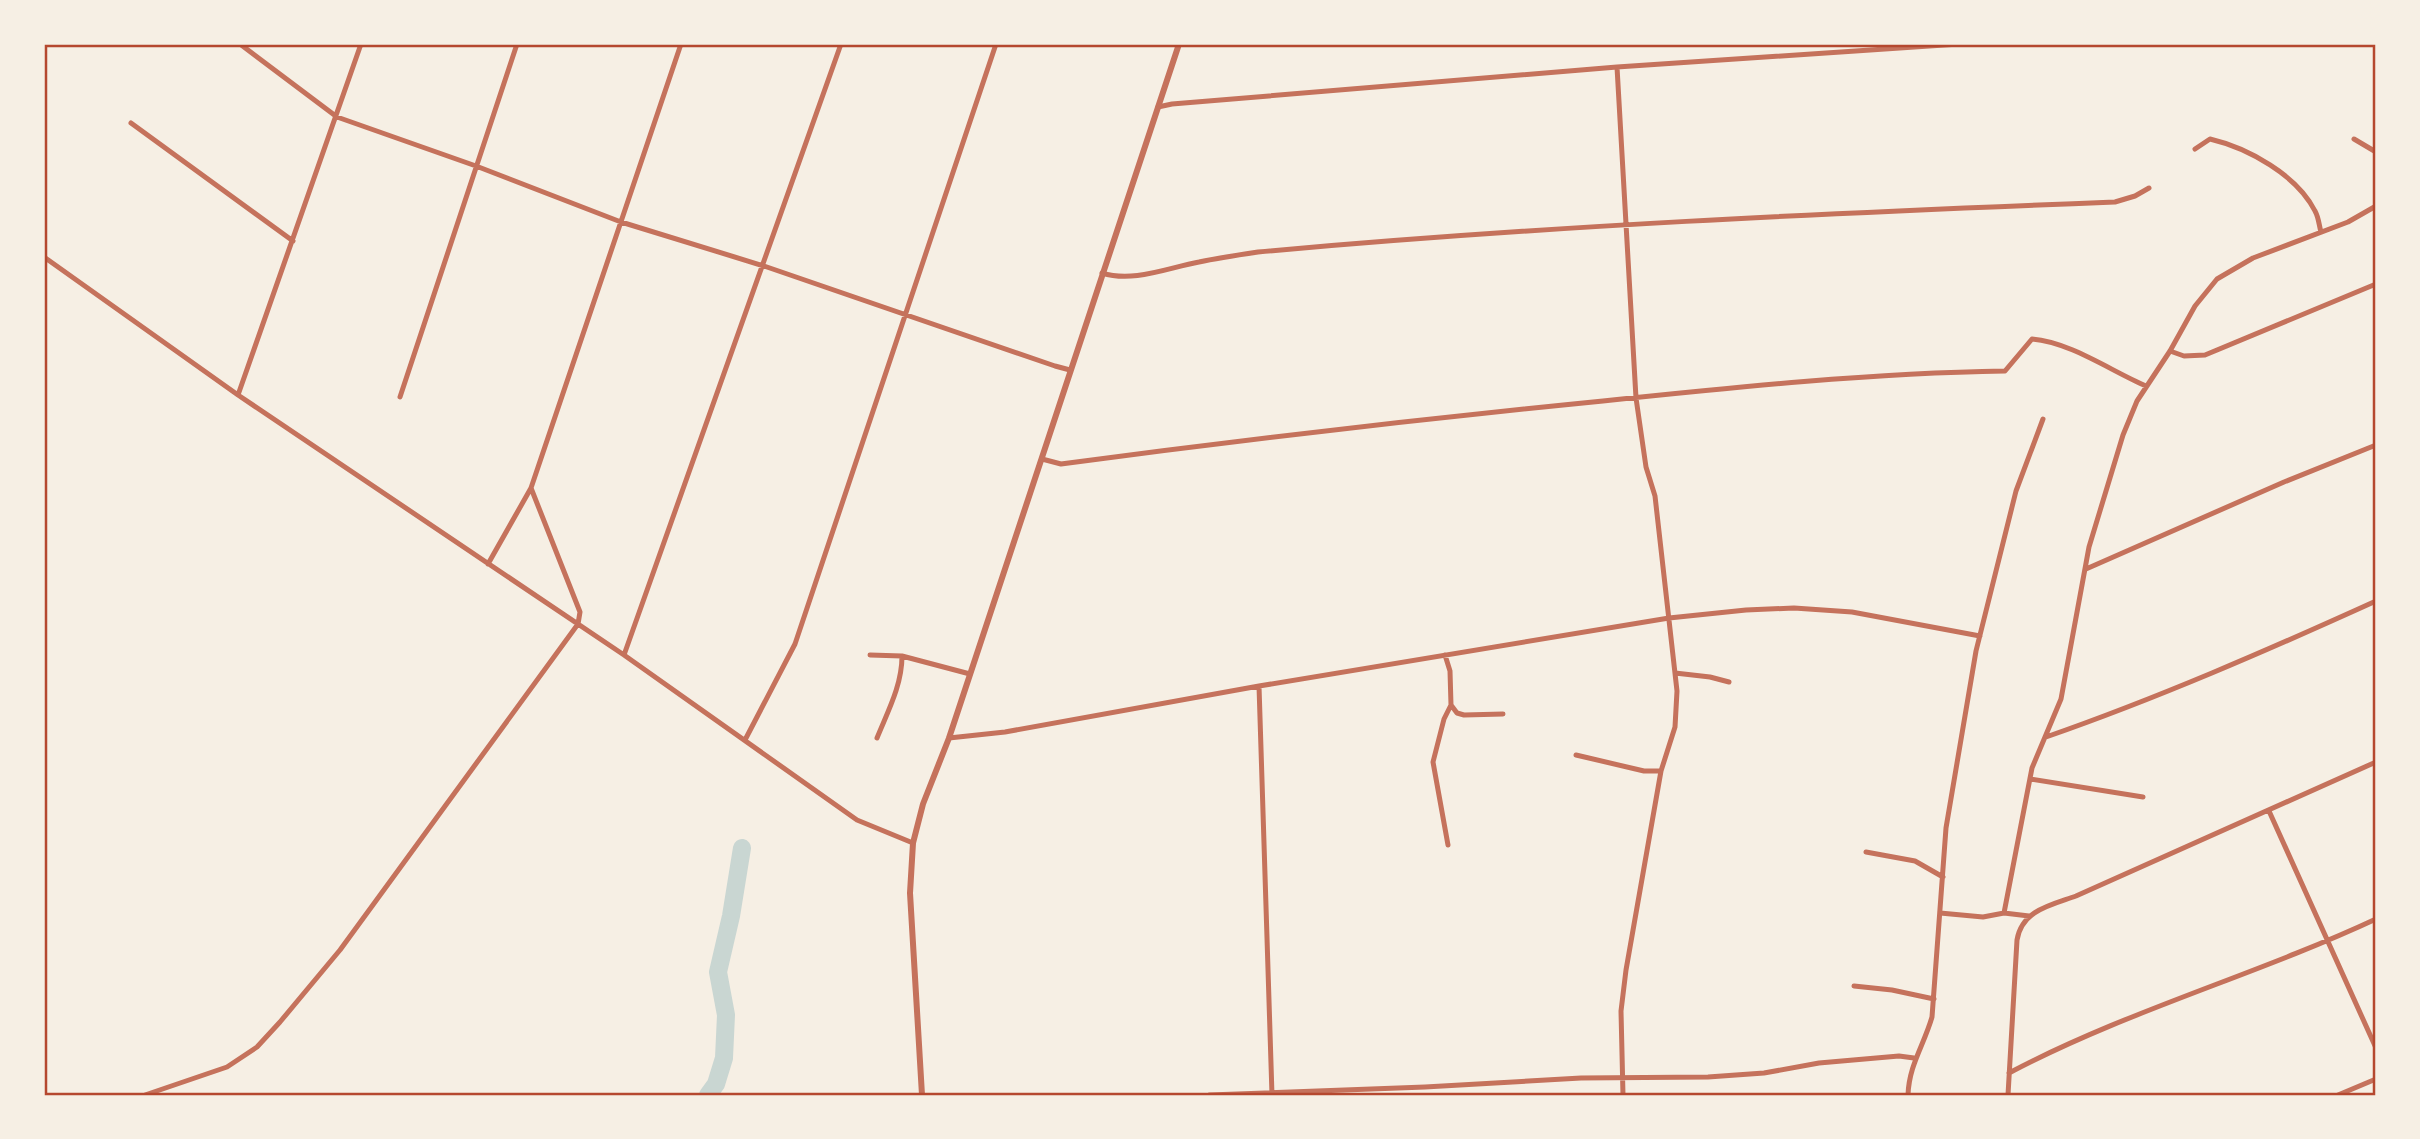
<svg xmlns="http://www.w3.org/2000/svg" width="2420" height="1139" viewBox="0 0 2420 1139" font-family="Commissioner,sans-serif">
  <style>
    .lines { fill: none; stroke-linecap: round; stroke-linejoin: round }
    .river { stroke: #c9d6d2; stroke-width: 18 }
    .minor { stroke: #c5725c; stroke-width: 5 }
    .tertiary { stroke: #c5725c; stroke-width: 6 }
    .neatline { fill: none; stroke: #b5482f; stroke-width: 2.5 }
  </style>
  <rect width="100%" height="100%" fill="#f6efe4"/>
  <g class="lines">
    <!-- river -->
    <path class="river" d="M708,1095L716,1084L724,1058L726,1015L718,972L731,916L742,848"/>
    <!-- minor -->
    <path class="minor" d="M240,44L337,117L476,166L621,222L764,266L1055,366L1070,370
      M1617,67L1636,398L1646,467L1655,496L1677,691L1675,727L1661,771L1626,970L1621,1011L1623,1095
      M1158,107L1172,104L1617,67L1959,44
      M131,123L293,241
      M2354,139L2376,152
      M2195,149L2210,139C2248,148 2297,175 2315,211C2319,218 2319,226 2321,232
      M44,257L238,395L624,655L857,820L913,843
      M1102,273C1133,283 1167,268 1199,262C1218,258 1238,255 1258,252C1543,226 1829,213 2115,202L2135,196L2149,188
      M2170,351L2184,356L2205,355L2376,284
      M238,395L361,44
      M400,397L517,44
      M1042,459L1061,464C1241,440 1422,419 1603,401C1737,387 1871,373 2005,371L2032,339C2070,342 2111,371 2146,386
      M488,564L531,488L681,44
      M2086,569L2284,482L2376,445
      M624,655L841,44
      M870,655L902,656L970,674
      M1445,655L1450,671L1451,705L1457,713L1464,715L1503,714
      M1675,673L1710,677L1729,682
      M1259,686L1272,1095
      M2046,737C2158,698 2268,650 2376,601
      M877,738C888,711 902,685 902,656
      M949,738L1005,732L1259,686L1669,618L1746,610L1794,608L1852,612L1980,636
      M745,740L795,644L996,44
      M1576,755L1644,771H1661
      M2030,779L2143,797
      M2269,811L2376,1048
      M1448,845L1433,762L1444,719L1451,705
      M1866,852L1915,861L1943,877
      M1940,913L1983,917L2004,913L2029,916
      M2004,913L2032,768L2061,699L2089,547L2123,435L2137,401L2170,351L2195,306L2217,279L2253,258L2348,222L2376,206
      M1854,986L1892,990L1934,999
      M2009,1073C2126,1011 2256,975 2376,919
      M145,1095L227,1067L257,1047L280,1022L340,950L578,624L580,612L531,488
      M1209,1095L1425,1087L1581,1078L1708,1077L1764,1073L1819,1063L1899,1056L1914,1058
      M1908,1095C1909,1065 1924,1045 1932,1017L1946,828L1976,651L2016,491L2043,419
      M2008,1095L2017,940C2022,910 2051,905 2076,896L2376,762
      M2338,1095L2376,1079"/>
    <!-- tertiary -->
    <path class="tertiary" d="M922,1095L910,893L913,843L923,804L949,738L1179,44"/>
  </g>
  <!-- border -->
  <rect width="2420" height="1139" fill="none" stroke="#f6efe4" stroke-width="91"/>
  <rect x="46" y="46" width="2328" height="1048" class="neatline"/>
</svg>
